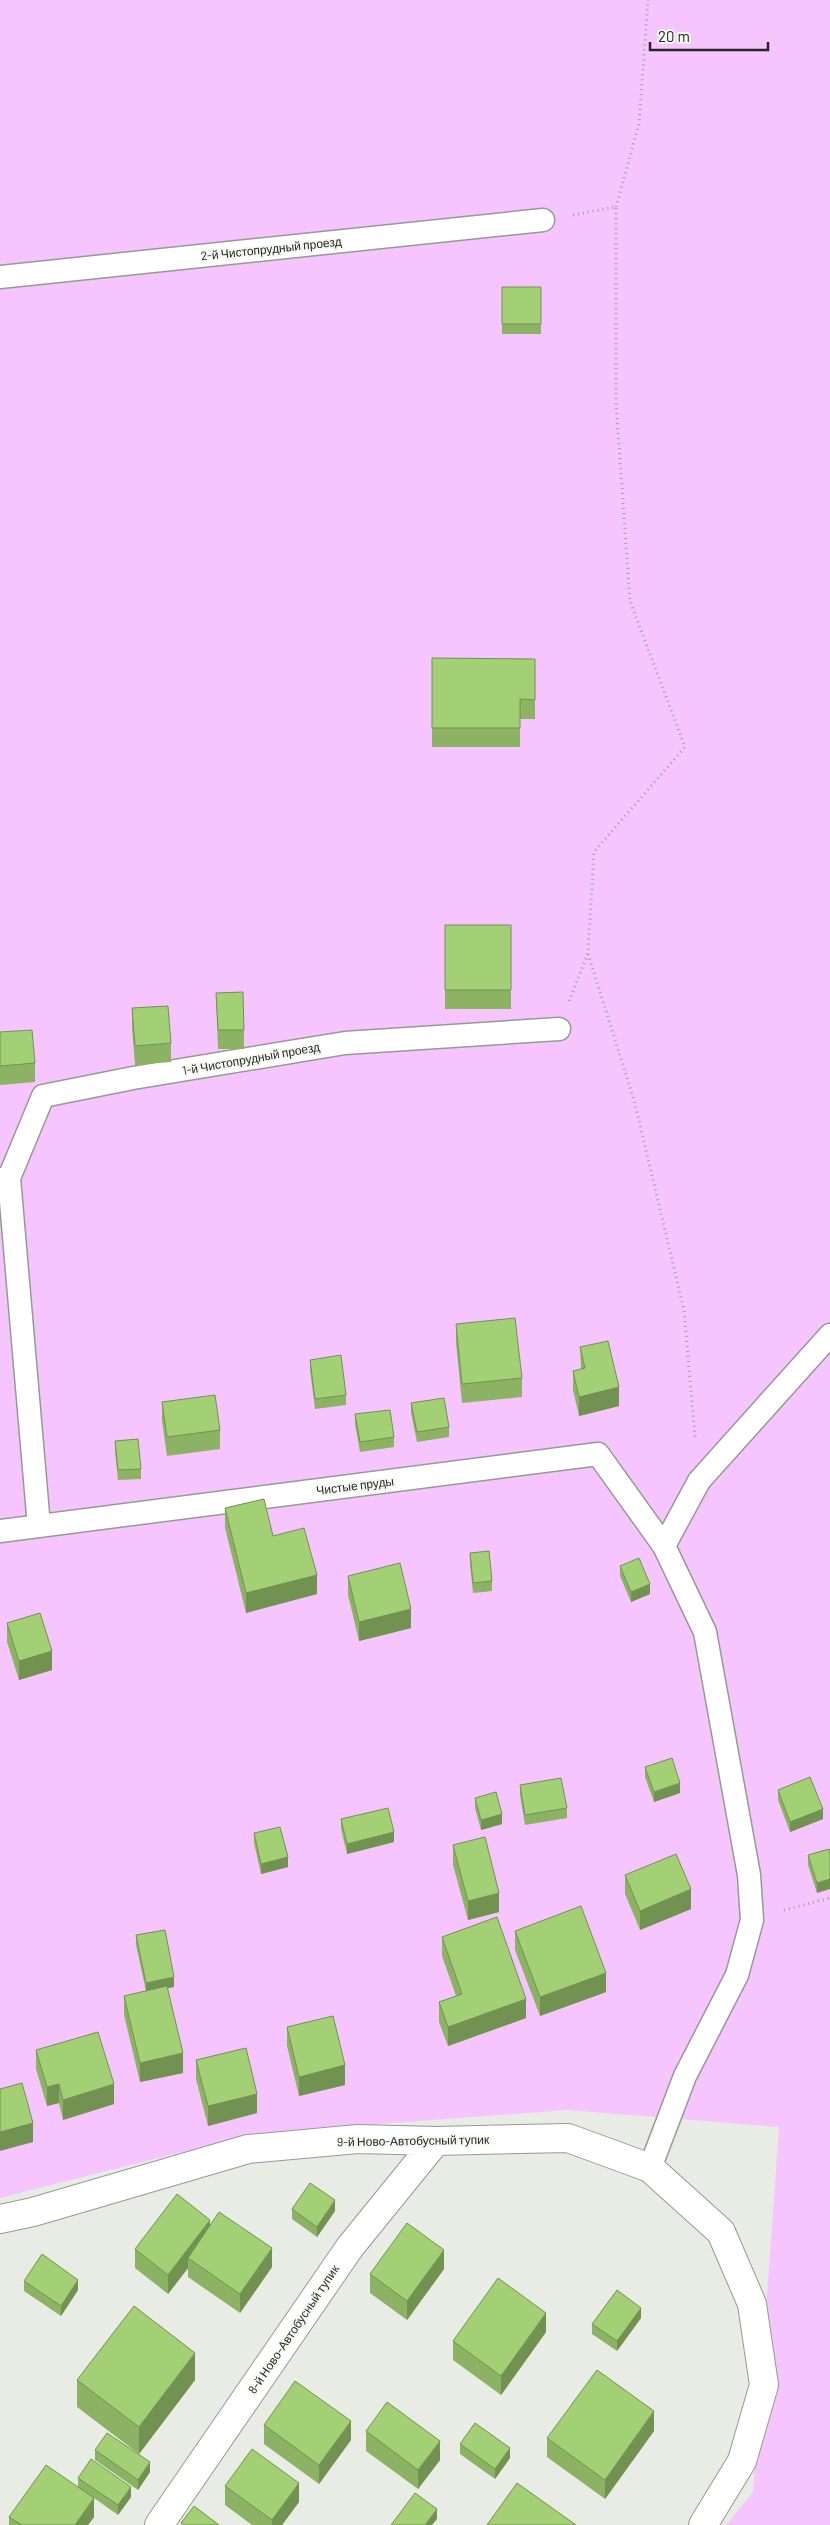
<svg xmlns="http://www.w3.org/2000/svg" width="830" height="2525" viewBox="0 0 830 2525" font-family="Barlow,sans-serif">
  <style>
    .green { fill: #f6c5ff }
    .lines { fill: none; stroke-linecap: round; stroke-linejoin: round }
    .lane-casing { stroke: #969a93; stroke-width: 25 }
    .street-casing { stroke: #969a93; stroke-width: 30 }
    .path { stroke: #9fa29c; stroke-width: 3; stroke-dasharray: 1 4; stroke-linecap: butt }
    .lane { stroke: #fff; stroke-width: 22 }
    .street { stroke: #fff; stroke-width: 28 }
    .wall { fill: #8cb364 }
    .shaded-wall { fill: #729251 }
    .building { fill: #a3d074; stroke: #729251 }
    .labels { text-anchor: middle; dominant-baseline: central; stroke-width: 4; stroke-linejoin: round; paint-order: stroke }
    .street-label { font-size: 12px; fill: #262724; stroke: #f5f9f1 }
  </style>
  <rect width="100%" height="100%" fill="#e8ece4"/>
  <!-- green -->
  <path class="green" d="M0,0H830V2525H726L753,2492L779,2127L567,2110L257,2133L0,2198Z"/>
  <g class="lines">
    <!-- lane casing -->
    <g class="lane-casing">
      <path id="lane" d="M0,277L543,220
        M9,1178L39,1526
        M0,1179L9,1178L43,1096L133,1078L345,1043L559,1029
        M0,1531L598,1454L664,1546
        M650,2168L685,2076L737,1975L752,1920L749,1875L705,1632L664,1546L699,1481L830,1335"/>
    </g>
    <!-- street casing -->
    <g class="street-casing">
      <path id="street" d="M0,2219L33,2212L248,2149L358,2139L436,2141L568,2138L650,2168L721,2232L752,2304L764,2385L742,2461L703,2525
        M159,2525L350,2247L436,2141"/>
    </g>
    <!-- path -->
    <path class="path" d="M616,207L639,124L648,0
      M588,954L634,1100L684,1310L695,1437
      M569,1001L588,953L594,852L685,747L630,601L616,403V207L573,215
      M784,1910L830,1898"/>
    <!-- lane -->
    <use href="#lane" class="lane"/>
    <!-- street -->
    <use href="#street" class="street"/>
  </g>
  <!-- wall -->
  <path class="wall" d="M502,287H541V334H502Z
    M432,658L535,659V719H520V747H432Z
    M445,925H511V1009H445Z
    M216,993L244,1030V1049H218Z
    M132,1008L171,1043V1062L135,1065L132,1028Z
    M0,1032L35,1063V1082L0,1085Z
    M456,1324L522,1378V1397L462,1403L456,1343Z
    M580,1347L619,1406L579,1416L573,1390V1371L581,1369Z
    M310,1360L346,1395V1405L315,1409L310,1370Z
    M162,1402L220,1430V1449L167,1456L162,1421Z
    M411,1403L449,1427V1437L417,1442L411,1413Z
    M355,1414L394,1437V1447L360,1452L355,1424Z
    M115,1441L141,1469V1479L118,1480L115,1451Z
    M225,1508L273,1536L317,1594L246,1613L225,1528Z
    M470,1553L492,1581V1591L473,1593L470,1563Z
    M620,1566L650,1594L631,1602L620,1576Z
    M348,1576L411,1628L359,1641L348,1595Z
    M7,1623L52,1670L19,1680L7,1642Z
    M645,1767L680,1793L654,1802L645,1777Z
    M520,1785L567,1808V1818L525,1825L520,1795Z
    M778,1790L823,1819L790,1832L778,1800Z
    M475,1798L502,1824L481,1830L475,1808Z
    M341,1819L394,1842L347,1854L341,1829Z
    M254,1833L288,1867L261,1874L254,1843Z
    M453,1845L499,1912L468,1920L453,1865Z
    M830,1852L817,1893L808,1865V1855Z
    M625,1875L691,1909L640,1930L625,1894Z
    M515,1931L606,1992L540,2016L515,1950Z
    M136,1935L174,1987L167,1988L183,2073L140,2082L124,2015V1996L146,1991L136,1945Z
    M442,1937L526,2018L448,2046L439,2022V2002L456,1996L442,1956Z
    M287,2027L345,2085L299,2096L287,2046Z
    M36,2050L114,2104L63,2120L59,2103L47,2106L36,2069Z
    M196,2060L257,2113L208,2126L196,2079Z
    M292,2209L335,2211L317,2237L292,2219Z
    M210,2226L272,2267L240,2313L188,2277V2268L168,2294L135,2268V2249Z
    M444,2269L407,2320L370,2293V2274Z
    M24,2281L78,2290L61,2316L24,2291Z
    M641,2318L617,2351L592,2334V2324Z
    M546,2332L501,2395L453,2360V2341Z
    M77,2380H195L139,2454L77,2407Z
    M264,2425L351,2440L319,2484L264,2444Z
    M366,2431L440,2460L418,2489L366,2451Z
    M654,2431L605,2499L547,2457V2438Z
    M460,2444L510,2458L495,2479L460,2454Z
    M95,2450L150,2472L138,2490L95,2460Z
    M78,2478L131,2497L118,2515L94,2498V2517L88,2525H9V2517L78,2488Z
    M225,2486L299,2502L282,2525H252L225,2505Z"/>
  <!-- shaded-wall -->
  <path class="shaded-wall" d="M619,1387V1406L579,1416V1397Z
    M317,1575V1594L246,1613V1593Z
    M650,1584V1594L631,1602V1592Z
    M411,1609V1628L359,1641V1622Z
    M52,1651V1670L19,1680V1661Z
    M680,1783V1793L654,1802V1792Z
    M823,1809V1819L790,1832V1822Z
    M502,1814V1824L481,1830V1820Z
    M394,1832V1842L347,1854V1844Z
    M288,1857V1867L261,1874V1864Z
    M830,1879V1889L817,1893V1883Z
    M691,1889V1909L640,1930V1911Z
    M499,1893V1912L468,1920V1901Z
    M606,1973V1992L540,2016V1997Z
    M174,1977V1987L146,1993V1983Z
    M526,1999V2018L448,2046V2027Z
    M183,2053V2073L140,2082V2063Z
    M345,2065V2085L299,2096V2077Z
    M59,2084V2103L47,2106V2087Z
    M114,2084V2104L63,2120V2100Z
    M257,2094V2113L208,2126V2106Z
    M33,2123V2142L0,2151V2132Z
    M335,2200V2211L317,2237V2227Z
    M210,2220V2239L188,2258V2268L168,2294V2275Z
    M272,2248V2267L240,2313V2294Z
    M444,2250V2269L407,2320V2301Z
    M78,2280V2290L61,2316V2306Z
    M641,2308V2318L617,2351V2341Z
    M546,2313V2332L501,2395V2376Z
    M195,2353V2380L139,2454V2427Z
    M654,2411V2431L605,2499V2480Z
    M351,2421V2440L319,2484V2465Z
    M440,2441V2460L418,2489V2470Z
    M510,2448V2458L495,2479V2469Z
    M150,2462V2472L138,2490V2480Z
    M299,2483V2502L282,2525H272V2520Z
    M131,2487V2497L118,2515V2505Z
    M94,2498V2517L88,2525H75Z
    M437,2509V2519L432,2525H425Z"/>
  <!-- building -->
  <path class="building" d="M502,287H541V324H502Z
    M432,658L535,659V700L520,699V728H432Z
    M445,925H511V990H445Z
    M243,992L244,1030H218L216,993Z
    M168,1006L171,1043L135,1046L132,1008Z
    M32,1030L35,1063L0,1066V1032Z
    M515,1318L522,1378L462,1384L456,1324Z
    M608,1341L619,1387L579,1397L573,1371L585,1368L580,1347Z
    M341,1355L346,1395L315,1399L310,1360Z
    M215,1395L220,1430L167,1437L162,1402Z
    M444,1398L449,1427L417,1432L411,1403Z
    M390,1410L394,1437L360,1442L355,1414Z
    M138,1439L141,1469L118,1470L115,1441Z
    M264,1499L273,1536L304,1528L317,1575L246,1593L225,1508Z
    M489,1551L492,1581L473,1583L470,1553Z
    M639,1558L650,1584L631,1592L620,1566Z
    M400,1563L411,1609L359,1622L348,1576Z
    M40,1613L52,1651L19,1661L7,1623Z
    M672,1758L680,1783L654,1792L645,1767Z
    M810,1777L823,1809L790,1822L778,1790Z
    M561,1778L567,1808L525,1815L520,1785Z
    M496,1792L502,1814L481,1820L475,1798Z
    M388,1808L394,1832L347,1844L341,1819Z
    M280,1827L288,1857L261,1864L254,1833Z
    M485,1837L499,1893L468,1901L453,1845Z
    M829,1849L830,1852V1879L817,1883L808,1855Z
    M676,1854L691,1889L640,1911L625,1875Z
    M581,1906L606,1973L540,1997L515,1931Z
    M497,1917L526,1999L448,2027L439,2002L462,1994L442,1937Z
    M165,1930L174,1977L146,1983L136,1935Z
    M167,1986L183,2053L140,2063L124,1996Z
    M333,2016L345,2065L299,2077L287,2027Z
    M98,2032L114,2084L63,2100L59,2084L47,2087L36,2050Z
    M246,2048L257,2094L208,2106L196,2060Z
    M22,2083L33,2123L0,2132V2089Z
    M310,2183L335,2200L317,2227L292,2209Z
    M177,2194L210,2220L168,2275L135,2249Z
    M219,2212L272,2248L240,2294L188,2258Z
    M407,2223L444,2250L407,2301L370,2274Z
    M42,2254L78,2280L61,2306L24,2281Z
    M498,2278L546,2313L501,2376L453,2341Z
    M617,2290L641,2308L617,2341L592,2324Z
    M134,2306L195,2353L139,2427L77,2380Z
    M597,2370L654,2411L605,2480L547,2438Z
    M295,2381L351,2421L319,2465L264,2425Z
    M387,2402L440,2441L418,2470L366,2431Z
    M475,2423L510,2448L495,2469L460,2444Z
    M107,2433L150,2462L138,2480L95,2450Z
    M252,2449L299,2483L272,2520L225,2486Z
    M91,2459L131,2487L118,2505L78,2478Z
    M46,2465L94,2498L75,2525H22L9,2517Z
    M517,2483L576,2525H487Z
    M415,2493L437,2509L425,2525H391Z
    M194,2506L219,2525H184L181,2523Z"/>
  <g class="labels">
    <!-- street labels -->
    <g class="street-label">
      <text transform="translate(271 248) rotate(-6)">2-й Чистопрудный проезд</text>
      <text transform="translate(251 1058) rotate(-10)">1-й Чистопрудный проезд</text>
      <text transform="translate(355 1485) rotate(-7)">Чистые пруды</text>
      <text transform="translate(413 2140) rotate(-1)">9-й Ново-Автобусный тупик</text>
      <text transform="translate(293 2329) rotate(-56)">8-й Ново-Автобусный тупик</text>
    </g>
  </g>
  <!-- scale -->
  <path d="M650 42v8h118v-8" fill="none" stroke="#262724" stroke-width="2.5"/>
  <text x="658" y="42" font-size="15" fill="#262724" stroke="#f5f9f1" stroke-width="4" paint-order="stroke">20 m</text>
</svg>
